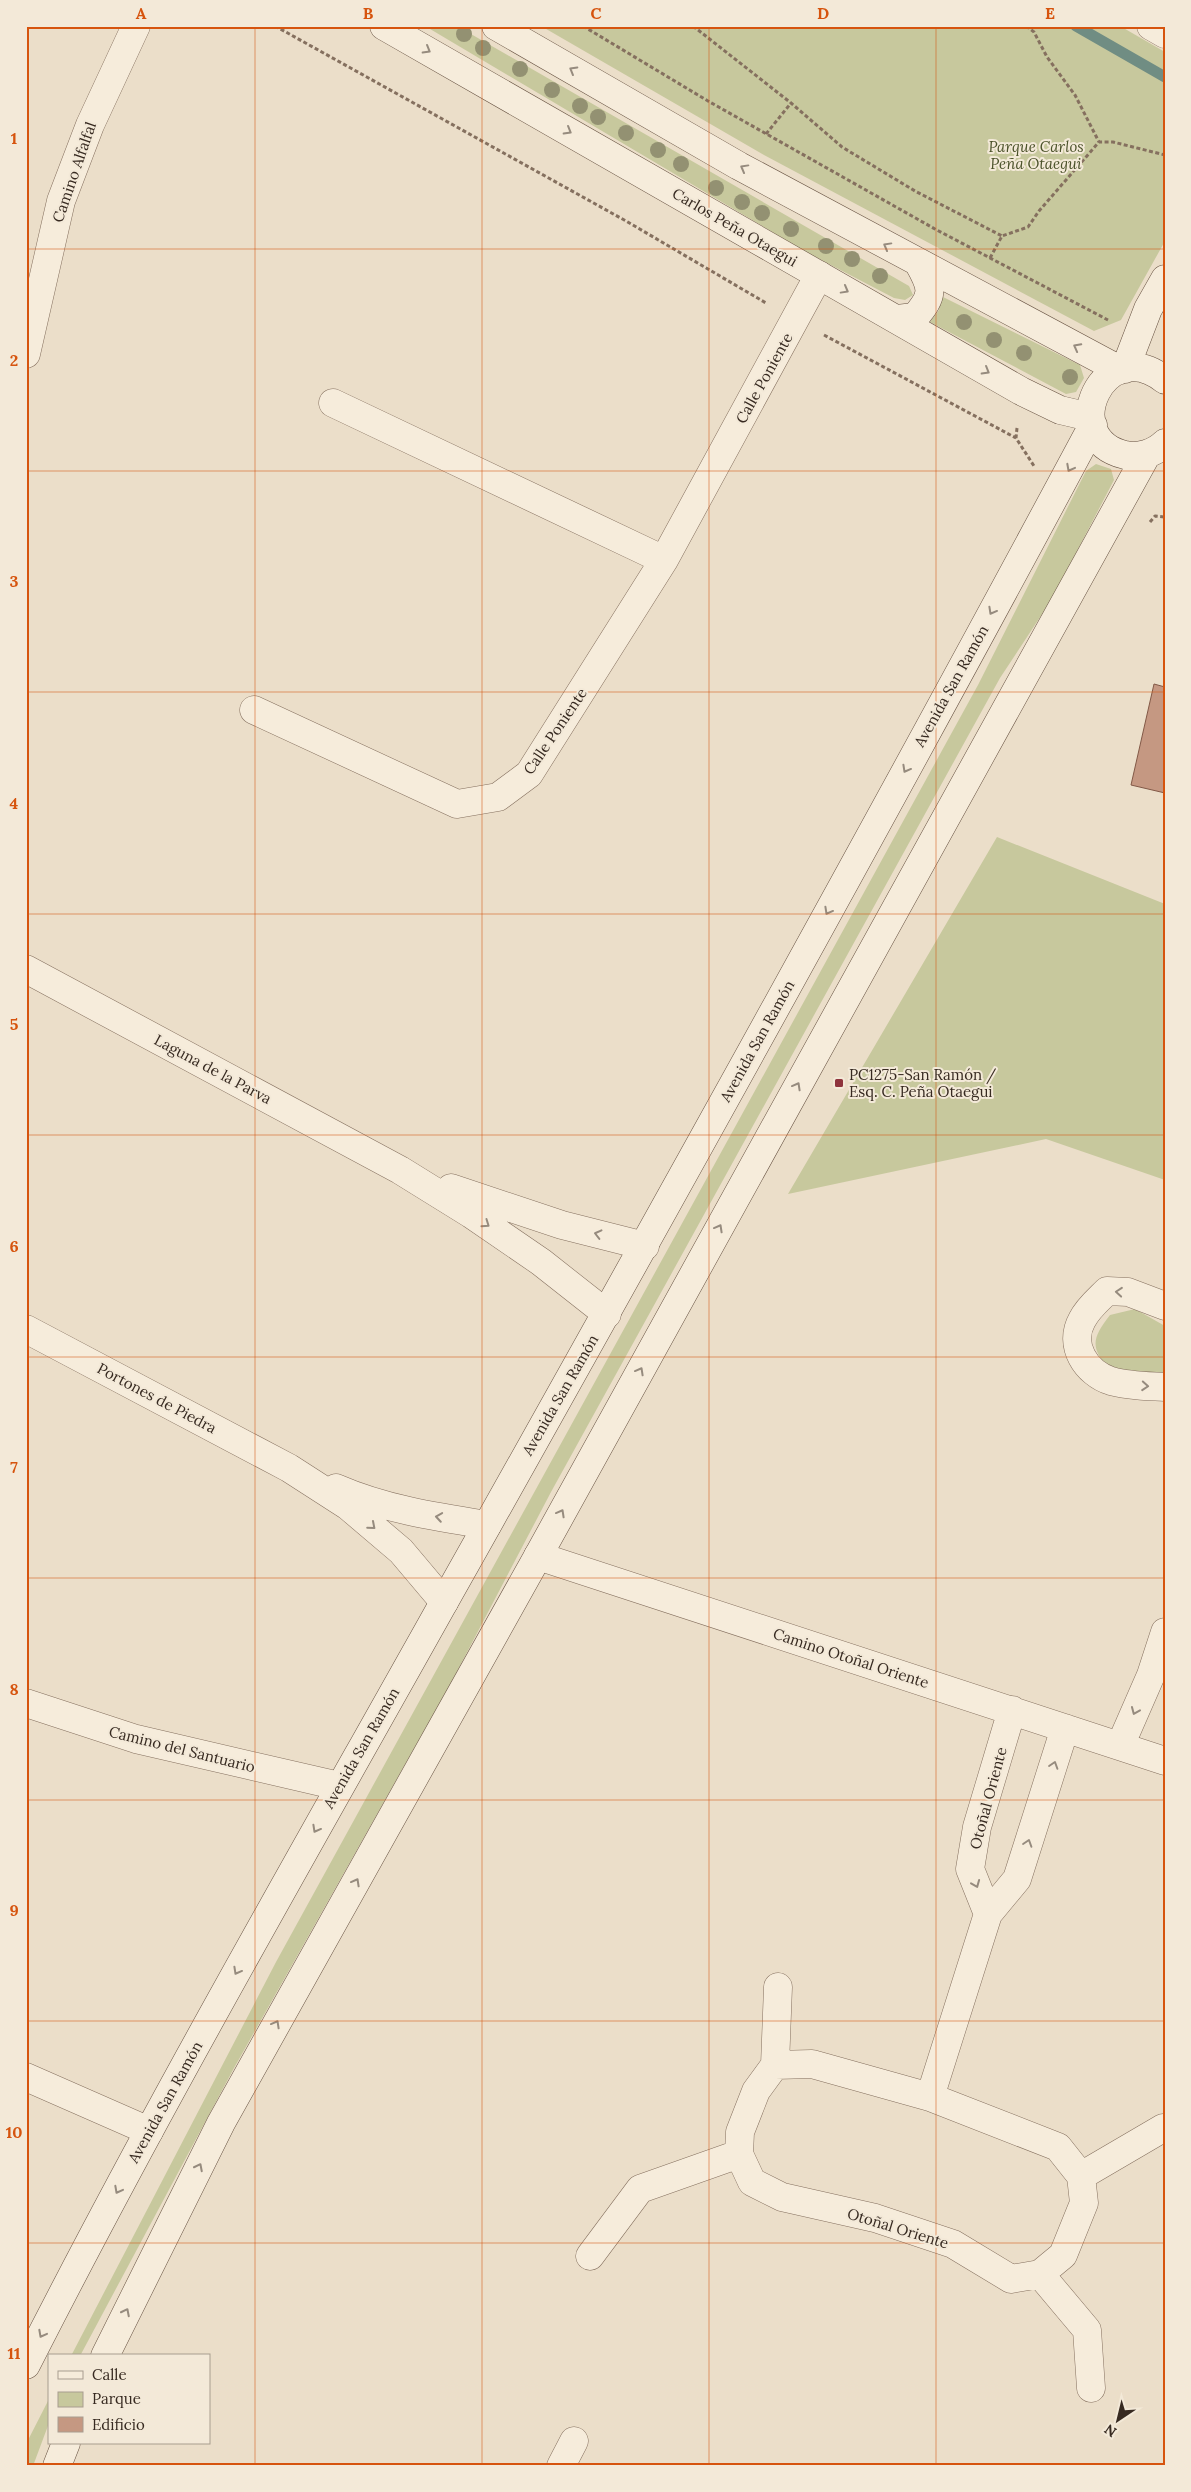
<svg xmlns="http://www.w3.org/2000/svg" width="1191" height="2492" viewBox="0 0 1191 2492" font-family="Lora,serif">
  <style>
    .green { fill: #c7c89d }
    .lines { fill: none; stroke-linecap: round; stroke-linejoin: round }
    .stream { stroke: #708d83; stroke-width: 11 }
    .building { fill: #c59882; stroke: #825947 }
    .street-casing { stroke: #85705f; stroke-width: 29 }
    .secondary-casing { stroke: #675242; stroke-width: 29 }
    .path { stroke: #85705f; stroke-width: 3; stroke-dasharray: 4 2.5; stroke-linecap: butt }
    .street { stroke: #f6ecdb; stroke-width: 28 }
    .secondary { stroke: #f6ecdb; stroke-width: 28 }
    .tree { fill: #939172 }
    .oneway { stroke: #968b7e }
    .grid { fill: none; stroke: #d6540e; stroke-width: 1; stroke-opacity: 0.55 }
    .poi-dot { fill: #8f343d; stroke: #f3e9d8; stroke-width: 2 }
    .labels { text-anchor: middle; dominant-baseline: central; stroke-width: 4; stroke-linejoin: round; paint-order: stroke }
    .park-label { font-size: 15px; font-style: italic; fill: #4b522a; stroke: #f3e9d8 }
    .street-label { font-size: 15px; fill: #372a21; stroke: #f3e9d8 }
    .poi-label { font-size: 15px; fill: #372a21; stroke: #f3e9d8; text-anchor: start }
    .neatline { fill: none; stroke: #d6540e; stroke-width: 2 }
    .grid-label { font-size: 16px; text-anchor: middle; font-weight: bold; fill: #d6540e }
  </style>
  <rect width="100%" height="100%" fill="#ebdec9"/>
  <!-- green -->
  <path class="green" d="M425,26H457L909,286L913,295L905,300L894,298L806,252Z
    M541,26H1120L1165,52V241L1121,320L1094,331L764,155Z
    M941,296L1080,365L1084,378L1076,392L1066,394L930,322L939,310Z
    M1096,464L1111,469L1114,480L1052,599L1000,678L551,1492L452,1681L234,2068L80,2356H71L276,1962L978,685L1086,471Z
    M997,837L1165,904V1180L1046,1139L788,1194Z
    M1135,1309L1165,1326V1377L1109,1369C1089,1347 1093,1337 1110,1315Z
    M49,2399V2423L33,2466H26V2444Z"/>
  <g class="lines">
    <!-- stream -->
    <path class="stream" d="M1076,26L1165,77"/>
  </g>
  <!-- building -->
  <path class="building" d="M1154,684L1165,687V793L1131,785Z"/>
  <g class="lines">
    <!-- street casing -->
    <g class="street-casing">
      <path id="street" d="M1151,26L1165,34
        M26,354L61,201L90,125L136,26
        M333,403L664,560
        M254,710L457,804L498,797L529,774L664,560L819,275
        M26,969L400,1170L471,1214L541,1262L607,1314
        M451,1188L562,1225L645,1246
        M1165,1306L1128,1292L1107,1291C1098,1300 1088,1308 1082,1320C1068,1345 1086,1373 1111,1381C1128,1386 1147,1386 1165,1387
        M26,1329L289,1468L348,1506L401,1551L444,1602
        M336,1488C384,1509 436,1517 487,1525
        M538,1556L1165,1761
        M26,1703L136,1739L339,1786
        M1120,1746L1151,1675L1165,1632
        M988,1914L970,1869L977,1827L1012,1710
        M812,2064L930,2097L1058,2147L1081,2176L1084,2203L1063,2255L1040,2274L1011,2279L953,2244L875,2218L782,2197L752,2182L739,2154L740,2132L756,2091L775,2065Z
        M775,2065L778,1987
        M26,2077L149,2131
        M930,2097L988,1914L1017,1879L1065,1728
        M1081,2176L1163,2128
        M590,2256L640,2189L739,2154
        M1040,2274L1087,2330L1091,2388
        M561,2466L574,2441"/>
    </g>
    <!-- secondary casing -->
    <g class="secondary-casing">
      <path id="secondary" d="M384,26L1021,391L1060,410L1090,417
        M496,26L739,166L1120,370
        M897,319L915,317C934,295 933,289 919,264
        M1125,369L1148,309L1165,279
        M1165,380C1104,331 1055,438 1125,455C1139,458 1155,453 1165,443
        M105,2356L221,2123L538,1556L1147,454
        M26,2365C157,2107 302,1856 443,1604C663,1213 881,821 1093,425
        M57,2466L66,2443"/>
    </g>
    <!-- path -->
    <path class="path" d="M275,26L626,221L766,303
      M583,26L708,101L935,229L1108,320
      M693,26L791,103L842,147L915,191L1002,236
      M1026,26L1034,32L1047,57L1075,95L1099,142
      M766,134L791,103
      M990,258L1002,236L1028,227L1039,211L1099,142H1113L1165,155
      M824,335L1016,438
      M1017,428L1016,438L1034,466
      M1150,522L1155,516L1165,517"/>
    <!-- street -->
    <use href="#street" class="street"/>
    <!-- secondary -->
    <use href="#secondary" class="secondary"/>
  </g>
  <!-- trees -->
  <g class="tree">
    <circle cx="464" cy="34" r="8"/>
    <circle cx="483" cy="48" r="8"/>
    <circle cx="520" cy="69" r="8"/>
    <circle cx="552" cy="90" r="8"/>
    <circle cx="580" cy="106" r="8"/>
    <circle cx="598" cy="117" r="8"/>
    <circle cx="626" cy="133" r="8"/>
    <circle cx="658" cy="150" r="8"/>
    <circle cx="681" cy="164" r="8"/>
    <circle cx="716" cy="188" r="8"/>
    <circle cx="742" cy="202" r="8"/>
    <circle cx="762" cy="213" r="8"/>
    <circle cx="791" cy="229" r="8"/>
    <circle cx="826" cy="246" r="8"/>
    <circle cx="852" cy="259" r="8"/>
    <circle cx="880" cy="276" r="8"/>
    <circle cx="964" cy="322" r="8"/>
    <circle cx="994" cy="340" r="8"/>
    <circle cx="1024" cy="353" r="8"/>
    <circle cx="1070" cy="377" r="8"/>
  </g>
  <!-- one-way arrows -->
  <defs><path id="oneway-chevron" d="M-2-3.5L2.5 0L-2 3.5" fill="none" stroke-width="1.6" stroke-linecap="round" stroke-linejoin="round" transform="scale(1.25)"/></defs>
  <g class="oneway">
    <use href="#oneway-chevron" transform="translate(427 50) rotate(30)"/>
    <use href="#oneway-chevron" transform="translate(573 70) rotate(-150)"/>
    <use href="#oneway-chevron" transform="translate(568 131) rotate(30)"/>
    <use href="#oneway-chevron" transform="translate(744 168) rotate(-151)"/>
    <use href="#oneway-chevron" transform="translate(887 246) rotate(-151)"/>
    <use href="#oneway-chevron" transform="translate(845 290) rotate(29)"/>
    <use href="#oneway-chevron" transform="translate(1077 347) rotate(-152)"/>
    <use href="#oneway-chevron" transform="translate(986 371) rotate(30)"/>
    <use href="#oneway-chevron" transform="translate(1070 468) rotate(118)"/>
    <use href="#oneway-chevron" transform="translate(992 611) rotate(119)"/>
    <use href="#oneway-chevron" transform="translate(906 769) rotate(119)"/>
    <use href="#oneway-chevron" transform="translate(828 911) rotate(119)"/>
    <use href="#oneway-chevron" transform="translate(797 1086) rotate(-61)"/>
    <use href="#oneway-chevron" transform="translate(486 1224) rotate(35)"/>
    <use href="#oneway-chevron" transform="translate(719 1228) rotate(-61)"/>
    <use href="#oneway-chevron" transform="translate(598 1234) rotate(-166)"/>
    <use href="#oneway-chevron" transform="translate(1119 1292) rotate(-175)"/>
    <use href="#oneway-chevron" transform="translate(640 1371) rotate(-61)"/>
    <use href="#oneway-chevron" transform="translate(1145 1386) rotate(4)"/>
    <use href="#oneway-chevron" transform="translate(561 1513) rotate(-61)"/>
    <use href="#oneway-chevron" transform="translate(439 1517) rotate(-171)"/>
    <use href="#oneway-chevron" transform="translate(372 1526) rotate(41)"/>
    <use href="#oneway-chevron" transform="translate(1135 1711) rotate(113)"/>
    <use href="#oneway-chevron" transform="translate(1054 1765) rotate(-72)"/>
    <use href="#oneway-chevron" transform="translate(316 1829) rotate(119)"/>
    <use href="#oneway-chevron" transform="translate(1028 1843) rotate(-72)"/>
    <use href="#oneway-chevron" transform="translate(356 1882) rotate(-61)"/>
    <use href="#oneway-chevron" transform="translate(976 1884) rotate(68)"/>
    <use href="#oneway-chevron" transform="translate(237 1971) rotate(119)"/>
    <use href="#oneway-chevron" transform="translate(276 2024) rotate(-61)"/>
    <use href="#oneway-chevron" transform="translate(199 2167) rotate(-63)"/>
    <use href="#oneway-chevron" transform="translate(118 2190) rotate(118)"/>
    <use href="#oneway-chevron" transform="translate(126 2312) rotate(-63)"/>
    <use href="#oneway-chevron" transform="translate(42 2334) rotate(118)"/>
  </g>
  <!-- grid -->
  <path class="grid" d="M255,26V2466M482,26V2466M709,26V2466M936,26V2466M26,249H1165M26,471H1165M26,692H1165M26,914H1165M26,1135H1165M26,1357H1165M26,1578H1165M26,1800H1165M26,2021H1165M26,2243H1165"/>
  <!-- markers -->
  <rect class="poi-dot" x="834" y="1078" width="10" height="10" rx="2.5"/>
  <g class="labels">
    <!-- park labels -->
    <g class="park-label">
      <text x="1036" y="146">Parque Carlos<tspan x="1036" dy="17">Peña Otaegui</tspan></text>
    </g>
    <!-- street labels -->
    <g class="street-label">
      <text transform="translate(74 172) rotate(-71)">Camino Alfalfal</text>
      <text transform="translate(735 227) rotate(30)">Carlos Peña Otaegui</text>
      <text transform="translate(764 378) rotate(-61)">Calle Poniente</text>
      <text transform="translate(951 686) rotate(-61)">Avenida San Ramón</text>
      <text transform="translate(555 731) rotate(-56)">Calle Poniente</text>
      <text transform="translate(757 1041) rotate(-61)">Avenida San Ramón</text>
      <text transform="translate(213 1069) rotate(28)">Laguna de la Parva</text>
      <text transform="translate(560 1395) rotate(-60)">Avenida San Ramón</text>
      <text transform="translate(157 1398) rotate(28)">Portones de Piedra</text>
      <text transform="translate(851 1658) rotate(18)">Camino Otoñal Oriente</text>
      <text transform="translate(361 1748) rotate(-60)">Avenida San Ramón</text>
      <text transform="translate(182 1749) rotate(14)">Camino del Santuario</text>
      <text transform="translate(988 1798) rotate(-75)">Otoñal Oriente</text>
      <text transform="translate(165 2102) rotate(-61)">Avenida San Ramón</text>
      <text transform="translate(898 2228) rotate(17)">Otoñal Oriente</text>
    </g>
    <!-- poi labels -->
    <g class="poi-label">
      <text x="849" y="1074">PC1275-San Ramón /<tspan x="849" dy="17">Esq. C. Peña Otaegui</tspan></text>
    </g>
  </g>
  <!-- border -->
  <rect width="1191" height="2492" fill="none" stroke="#f3e9d8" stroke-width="55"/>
  <!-- legend -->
  <rect x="48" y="2354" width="162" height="90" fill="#f3e9d8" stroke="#a89d8f"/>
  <rect x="58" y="2371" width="25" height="8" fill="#f6ecdb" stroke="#a89d8f"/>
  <text x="92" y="2380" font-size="15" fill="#372a21">Calle</text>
  <rect x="58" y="2392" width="25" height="15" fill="#c7c89d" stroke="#a89d8f"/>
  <text x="92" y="2404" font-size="15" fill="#372a21">Parque</text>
  <rect x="58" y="2417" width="25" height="15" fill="#c59882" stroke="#a89d8f"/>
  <text x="92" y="2430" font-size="15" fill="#372a21">Edificio</text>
  <!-- north arrow -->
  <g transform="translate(1118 2420) rotate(215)" stroke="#f3e9d8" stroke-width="4" paint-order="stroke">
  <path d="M0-4L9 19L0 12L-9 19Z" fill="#372a21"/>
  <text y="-8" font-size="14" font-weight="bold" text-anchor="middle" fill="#372a21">N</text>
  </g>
  <rect x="28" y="28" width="1136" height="2436" class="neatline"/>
  <g class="grid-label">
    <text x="141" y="19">A</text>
    <text x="368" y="19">B</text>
    <text x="596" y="19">C</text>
    <text x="823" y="19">D</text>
    <text x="1050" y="19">E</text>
    <text x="14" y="144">1</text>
    <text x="14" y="366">2</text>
    <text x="14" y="587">3</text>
    <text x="14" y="809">4</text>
    <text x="14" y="1030">5</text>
    <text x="14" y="1252">6</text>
    <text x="14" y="1473">7</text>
    <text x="14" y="1695">8</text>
    <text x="14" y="1916">9</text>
    <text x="14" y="2138">10</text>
    <text x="14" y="2359">11</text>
  </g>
</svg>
